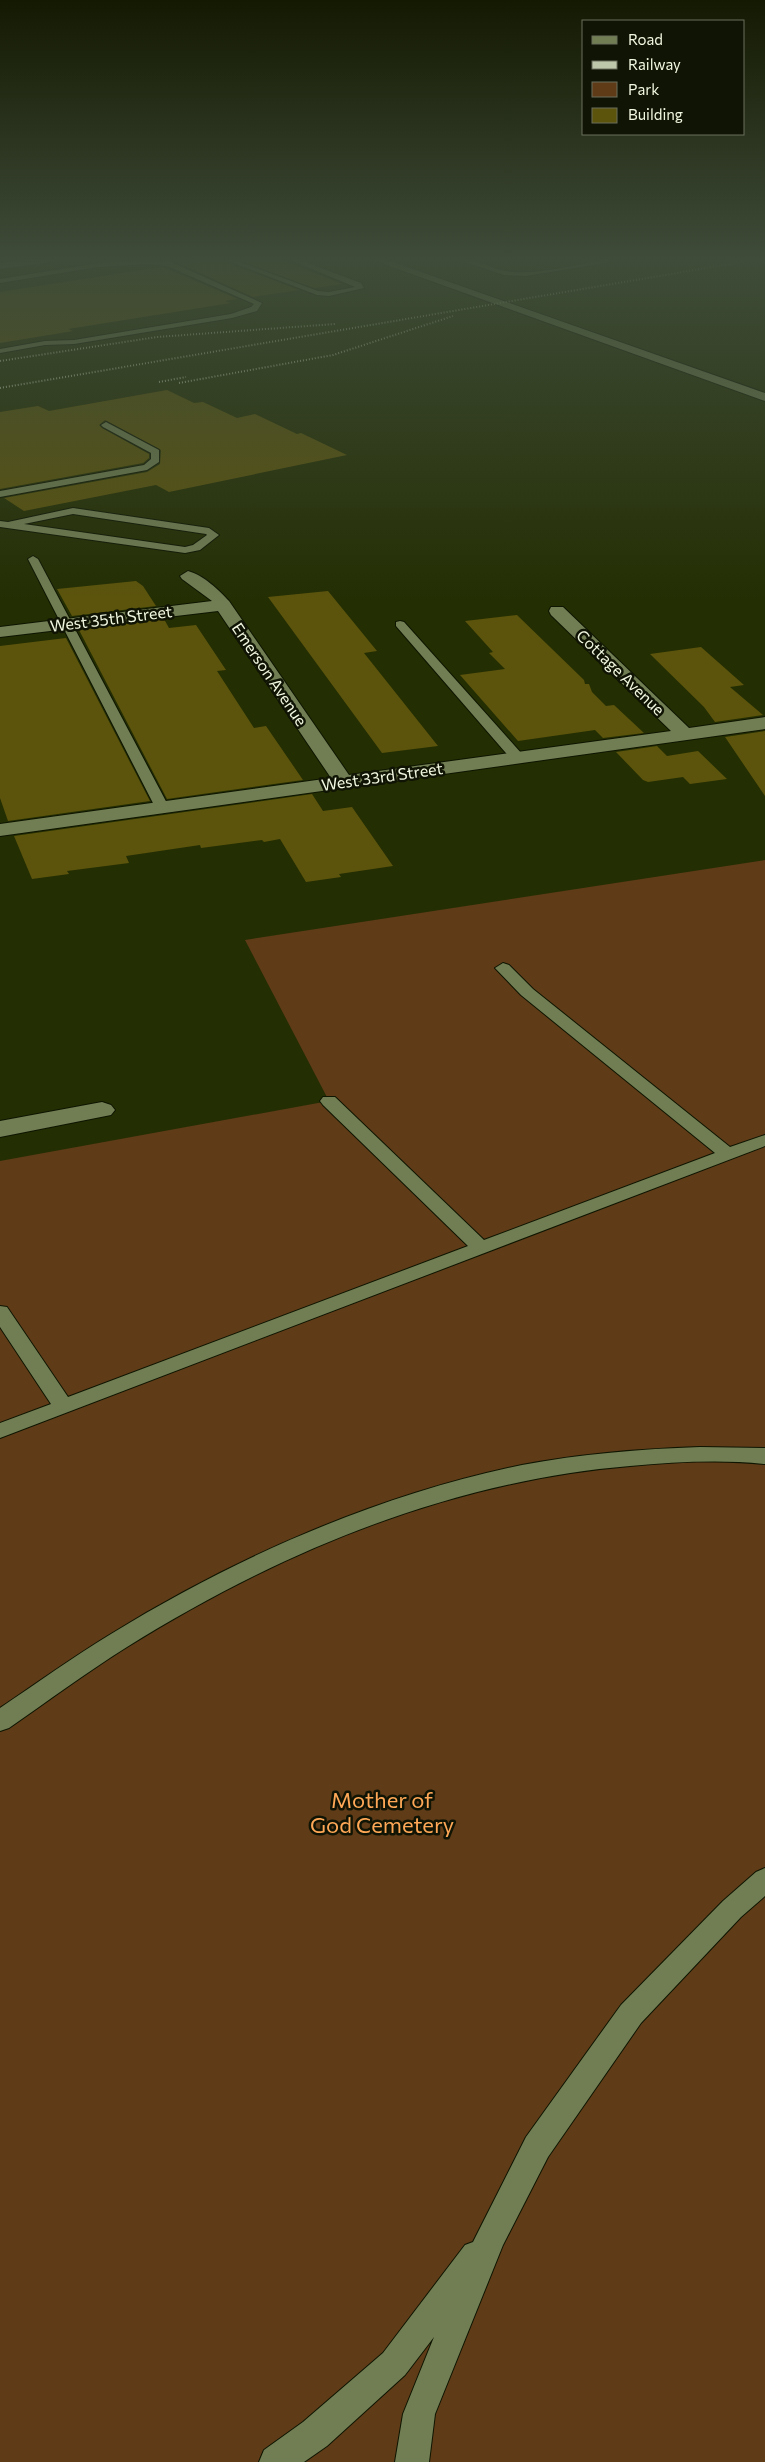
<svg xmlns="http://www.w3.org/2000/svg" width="765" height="2462" viewBox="0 0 765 2462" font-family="Commissioner,sans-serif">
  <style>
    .green { fill: #5f3b18 }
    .building { fill: #5c540c }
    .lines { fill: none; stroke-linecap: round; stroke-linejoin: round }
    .service-casing { stroke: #0e1500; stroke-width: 2 }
    .minor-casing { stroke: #0e1500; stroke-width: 2 }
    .secondary-casing { stroke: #0e1500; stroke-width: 2 }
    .service { fill: #717e53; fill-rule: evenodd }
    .minor { fill: #717e53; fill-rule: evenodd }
    .secondary { fill: #717e53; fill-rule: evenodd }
    .rail { stroke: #bfc7ab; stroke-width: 2; stroke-dasharray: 1 2; stroke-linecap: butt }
    .labels { text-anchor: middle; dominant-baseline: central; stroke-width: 5; stroke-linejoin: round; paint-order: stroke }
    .far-street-label { font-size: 16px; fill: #f1f8e1; stroke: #101404 }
    .near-park-label { font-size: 22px; fill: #fea857; stroke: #101404 }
  </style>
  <rect width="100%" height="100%" fill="#242e03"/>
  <!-- green -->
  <path class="green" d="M765,860V2462H0V1161L329,1101L245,940Z"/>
  <!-- building -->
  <path class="building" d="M221,259L222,261L299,290L253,297L181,264Z
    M236,259H279L342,284L314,288Z
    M162,267L238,299L225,301L231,303L68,329L73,331L0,343V292Z
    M167,390L194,403L203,402L237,418L255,414L297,434L301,433L347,455L169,492L156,485L24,511L4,498L147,472L160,464L161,450L105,420L99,425L102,428L149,454V458L143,463L0,489V412L38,406L49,411Z
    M136,581L143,586L156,606L72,616L57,589Z
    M328,591L377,651L364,653L438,746L382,753L268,597Z
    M517,615L584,680L585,684H589L592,692L606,706L614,705L644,733L603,738L595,730L518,741L460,675L505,669L489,653L493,652L465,621Z
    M164,619L169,628L196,625L226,670L217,671L254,728L266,726L303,780L167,799L79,630Z
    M66,638L150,801L8,821L0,798V646Z
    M701,647L744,685L730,687L763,715L715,722L704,707L650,654Z
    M765,731V796L725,737Z
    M657,746L667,756L698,751L727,779L690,784L683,777L648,782L643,780L616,752Z
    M312,794L323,811L352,807L393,866L339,874L341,877L306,882L280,839L264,842L262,840L201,848L200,845L126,856L129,863L67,871L69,874L32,879L14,836Z"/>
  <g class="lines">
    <!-- service casing -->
    <g class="service-casing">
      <path id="service" d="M223,259H232L318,291L329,292L355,287L288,259H297L361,283L364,288L329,296L317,295Z
        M456,259C473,257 489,268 505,271C536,276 572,265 602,260L603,259H609L610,262L526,276L504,275Z
        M147,260L171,262L262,303L257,311L232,318L74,344L45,345L0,353V349L45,341L74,340L231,314L251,307L254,304L167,266L147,264L98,267L0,283V279L98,263Z
        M106,422L159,450V462L147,470L0,497V491L144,465L151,459V453L103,427L101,425Z
        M73,508L209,528L219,535L200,550L185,553L0,527V521L8,522ZM73,514L206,534L207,535L193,545L185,547L24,524Z
        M33,556L38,559L169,807L167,810H157L155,807L28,559Z
        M400,621L404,622L522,754L524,757L522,760H512L396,626V622Z
        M503,963L509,965L533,989L730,1147L765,1135V1146L0,1438V1423L51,1404L0,1327V1306L7,1307L68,1397L468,1246L323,1105L320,1101L323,1097H335L484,1240L715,1153L521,995L495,968Z
        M700,1447L765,1448V1464C720,1459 674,1462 630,1466C450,1481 279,1552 127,1647C87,1672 48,1701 9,1728L0,1731V1708C37,1683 73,1657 111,1634C236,1557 377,1495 522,1465C580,1454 640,1449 700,1447Z
        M765,1868V1896L741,1917L641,2023L548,2157L503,2245L435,2414L429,2462H395L403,2414L434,2337L405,2375L327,2446L304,2462H259L264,2450L303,2422L383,2353L465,2245L473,2242L526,2137L621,2005L723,1901L756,1872Z"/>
    </g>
    <!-- minor casing -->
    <g class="minor-casing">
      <path id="minor" d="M32,259H57L52,262L0,269V263Z
        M188,571C203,575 219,590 229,601L349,775L671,731L551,615L549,611L551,607H563L689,728L765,717V729L0,836V824L331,778L218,611L0,637V627L212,601L182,579L180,576Z
        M102,1102L111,1105L115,1110L111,1115L0,1137V1121Z"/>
    </g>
    <!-- secondary casing -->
    <g class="secondary-casing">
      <path id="secondary" d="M370,259H384L765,393V401Z"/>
    </g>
    <!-- service -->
    <use href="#service" class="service"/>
    <!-- minor -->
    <use href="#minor" class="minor"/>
    <!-- secondary -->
    <use href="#secondary" class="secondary"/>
    <!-- rail -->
    <path class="rail" d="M0,361L157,337L335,324
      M159,382L186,377
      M179,383L333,355L453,316
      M0,388L759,259"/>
  </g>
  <!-- sky -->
  <linearGradient id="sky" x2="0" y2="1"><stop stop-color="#141902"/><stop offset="0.43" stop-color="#3f4c39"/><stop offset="1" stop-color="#3f4c39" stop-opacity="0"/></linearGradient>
  <rect width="765" height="603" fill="url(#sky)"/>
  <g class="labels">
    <!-- far-street labels -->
    <g class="far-street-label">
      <text transform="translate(111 618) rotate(-7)">West 35th Street</text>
      <text transform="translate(621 672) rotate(44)">Cottage Avenue</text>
      <text transform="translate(270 674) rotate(56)">Emerson Avenue</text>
      <text transform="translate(382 776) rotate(-8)">West 33rd Street</text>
    </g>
    <!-- near-park labels -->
    <g class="near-park-label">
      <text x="382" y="1799">Mother of<tspan x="382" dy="25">God Cemetery</tspan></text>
    </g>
  </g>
  <!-- legend -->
  <rect x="582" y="20" width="162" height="115" fill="#101404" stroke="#6a6f5c"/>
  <rect x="592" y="36" width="25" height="8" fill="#717e53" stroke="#6a6f5c"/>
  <text x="628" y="45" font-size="15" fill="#f1f8e1">Road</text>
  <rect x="592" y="61" width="25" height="8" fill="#bfc7ab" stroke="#6a6f5c"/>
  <text x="628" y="70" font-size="15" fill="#f1f8e1">Railway</text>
  <rect x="592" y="82" width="25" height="15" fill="#5f3b18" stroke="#6a6f5c"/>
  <text x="628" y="95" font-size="15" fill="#f1f8e1">Park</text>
  <rect x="592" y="108" width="25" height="15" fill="#5c540c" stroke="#6a6f5c"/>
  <text x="628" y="120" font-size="15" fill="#f1f8e1">Building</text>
</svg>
